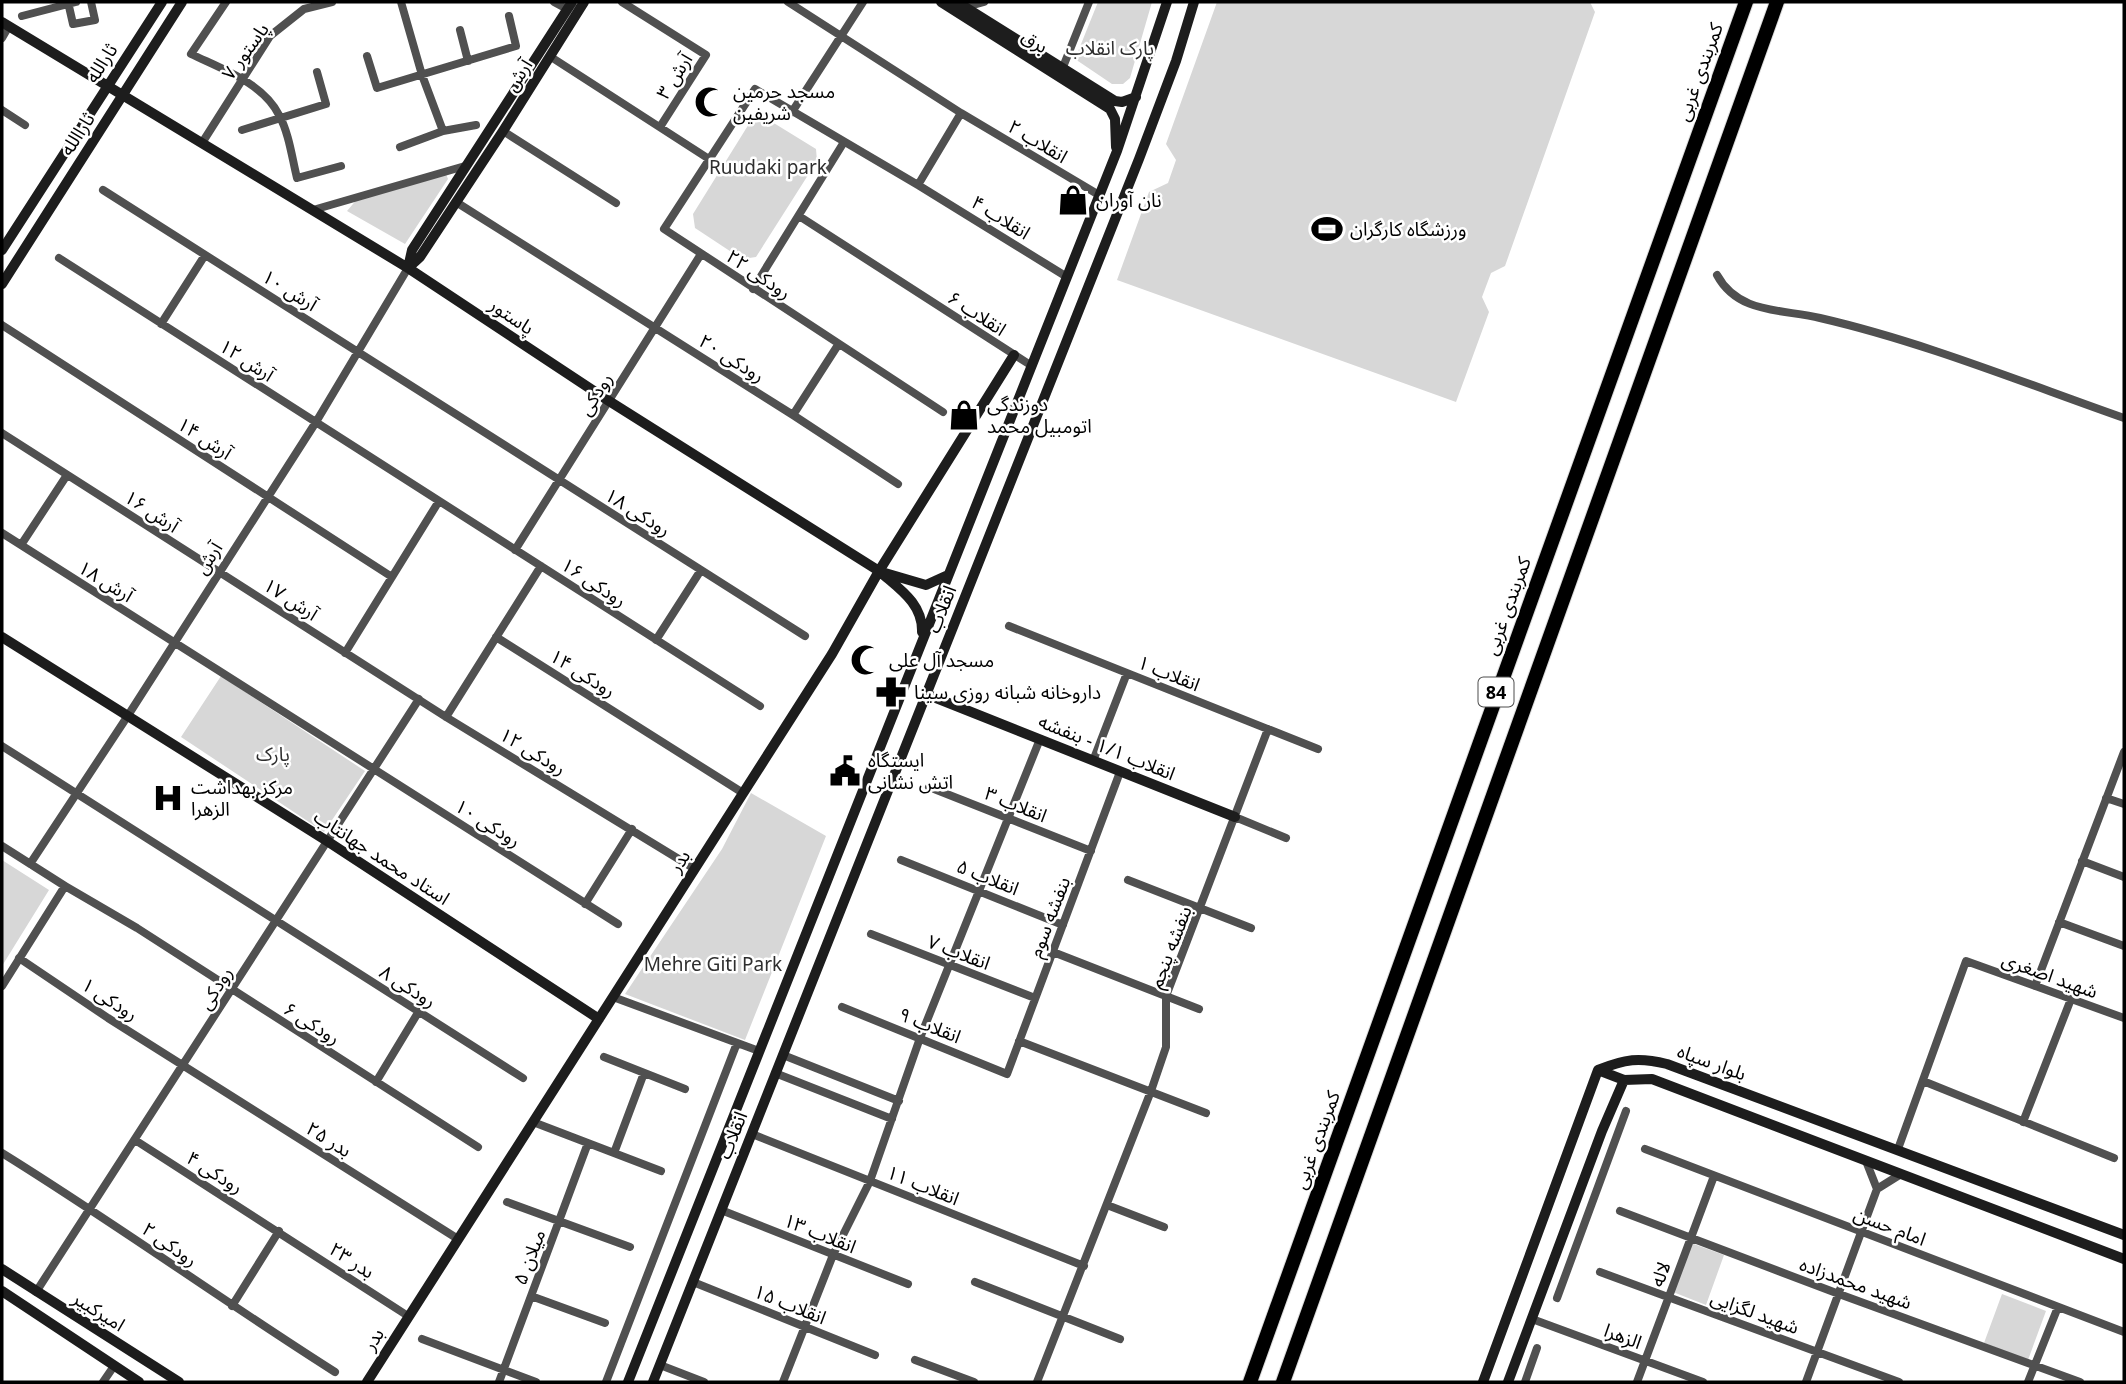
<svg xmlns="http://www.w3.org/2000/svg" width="2126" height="1384" viewBox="0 0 2126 1384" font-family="'Noto Sans','Noto Sans Arabic',sans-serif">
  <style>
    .green { fill: #d7d7d7 }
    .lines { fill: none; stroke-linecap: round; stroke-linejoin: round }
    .highway-casing { stroke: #dbdbdb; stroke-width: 16 }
    .street { stroke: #505050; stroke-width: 8 }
    .secondary { stroke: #1d1d1d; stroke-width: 10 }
    .highway { stroke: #000; stroke-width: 14 }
    .labels { text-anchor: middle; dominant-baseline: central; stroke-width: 5; stroke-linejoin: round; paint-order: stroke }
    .shield { fill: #fff; stroke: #4c4c4c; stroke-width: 2 }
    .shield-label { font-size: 18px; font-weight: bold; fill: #000 }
    .street-label { font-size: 19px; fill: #000; stroke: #fff }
    .park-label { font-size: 19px; fill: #2e2e2e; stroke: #fff }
    .poi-label { font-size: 19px; fill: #000; stroke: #fff; text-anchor: start }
  </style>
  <rect width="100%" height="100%" fill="#fff"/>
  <!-- green -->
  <path class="green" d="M1098,2H1152L1130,78L1123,84H1112L1075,59Z
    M1217,2H1590L1595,12L1505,266L1491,273L1482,297L1489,312L1456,402L1117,280L1149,192L1168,183L1176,160L1166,144Z
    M764,117L816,149L817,161L756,257L742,259L695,228L693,214L752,119Z
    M446,174L448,179L405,244L347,211L358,198Z
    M221,676L365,771L324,832L181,737Z
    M751,793L826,836L745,1040L625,994L722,849Z
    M2,860L49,890L2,966Z
    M1691,1243L1724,1255L1706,1305L1673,1292Z
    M2002,1294L2046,1311L2028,1360L1984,1343Z"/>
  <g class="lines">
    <!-- highway casing -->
    <g class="highway-casing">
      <path id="highway" d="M1250,1382L1746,2
        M1283,1382L1777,2"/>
    </g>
    <!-- street -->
    <path class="street" d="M68,2L73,24L95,20L91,2
      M226,2L191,54C222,69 263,83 279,115C289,133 292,158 297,178L341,166
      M401,2L422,75L443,131
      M554,2L567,9
      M622,2L706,55L660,127
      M788,2L961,113L1099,195
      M966,7L984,2
      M22,16L76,2
      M460,30L468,61
      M2,38L9,26
      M367,56L377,88L516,46L509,16
      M551,57L709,159
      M1063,67L1089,2
      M2,110L25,125
      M792,112L863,2
      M242,130L326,104L317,72
      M503,131L616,203
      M202,143L270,36L304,9L332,2
      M400,147L443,131L476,125
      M918,185L961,113
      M103,190L805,636
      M456,202L793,415L898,484
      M313,210L465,166
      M799,216L1032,366
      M59,258L760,706
      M1717,275C1738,314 1782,309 1820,318C1924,342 2024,383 2124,418
      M753,289L844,142
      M161,324L205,255
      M2,325L392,577
      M943,412L664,229L755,89L918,185L1067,277
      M793,415L838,345
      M2,433L446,717L695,869
      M2,533L618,924
      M21,545L67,475
      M515,550L701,254
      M1009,626L1318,749
      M496,637L743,793
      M656,640L701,570
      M345,653L439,501
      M446,717L541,566
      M2,746L523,1078
      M1093,761L1127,673
      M929,787L1091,851
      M2106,798L2124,804
      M1235,817L1286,838
      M2,846L65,886L2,986
      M901,860L1063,925
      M2082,861L2124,877
      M30,864L127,717L316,422L408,268
      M1128,880L1251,928
      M65,886L137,928L478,1147
      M585,904L632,829
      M2059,922L2124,946
      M871,934L1035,998
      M1053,952L1199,1009
      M19,958L108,1018L458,1239
      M2035,986L2124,752
      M613,997L759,1051
      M842,1007L1007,1074L1120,772
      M1019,1041L1206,1113
      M783,1055L899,1101
      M604,1057L685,1089
      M775,1073L892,1119
      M1923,1081L2114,1158
      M376,1082L419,1011
      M533,1122L661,1171
      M2023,1122L2071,999
      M752,1134L1084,1266
      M135,1140L408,1316
      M1645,1149L2124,1332
      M1898,1149L1966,961L2124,1018
      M2,1153C115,1223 223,1301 335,1372
      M614,1153L644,1073
      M1866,1161L1877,1189
      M1877,1189L1901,1174
      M507,1202L630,1247
      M1107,1205L1164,1227
      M721,1210L908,1284
      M1620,1211L1839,1294L2080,1382
      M1600,1272L1899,1382
      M693,1282L875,1355
      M975,1282L1120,1339
      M36,1292L419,699
      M531,1296L605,1323
      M1557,1298L1626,1111
      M232,1306L279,1231
      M1532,1319L1703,1382
      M422,1339L536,1382
      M915,1360L974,1382
      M660,1365L704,1382
      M103,1382L114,1366
      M499,1382L588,1143
      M606,1382L737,1043
      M783,1382L833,1255L870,1181L920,1038L1040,739
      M1037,1382L1151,1091L1166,1047V996L1268,729
      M1525,1382L1537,1348
      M1637,1382L1714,1176
      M1806,1382L1877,1189
      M2028,1382L2058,1307"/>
    <!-- secondary -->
    <path class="secondary" d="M941,2L1110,109L1115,119L1116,147
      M957,2L1115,101L1122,102L1136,97
      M2,22L408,268L609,401L879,571C898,588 923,603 922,632
      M2,250L162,2
      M408,268L420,257L503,131L584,2
      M408,268L412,250L572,2
      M2,284L182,2
      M885,573L926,585L948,575
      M2,637L327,841L599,1019
      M926,694L1235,817
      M1598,1070L1624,1080L1652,1079L2124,1259
      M2,1269L179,1382
      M2,1291L139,1382
      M367,1382L832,654L879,571L1014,355
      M628,1382L1117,151L1167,2
      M653,1382L1139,159L1176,61L1194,2
      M1483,1382L1598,1070C1625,1059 1639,1057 1667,1064L2124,1235
      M1508,1382L1602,1131L1624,1080"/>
    <!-- highway -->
    <use href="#highway" class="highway"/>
  </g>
  <!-- icons -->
  <defs>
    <g id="mosque-bare" transform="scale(2.415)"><path d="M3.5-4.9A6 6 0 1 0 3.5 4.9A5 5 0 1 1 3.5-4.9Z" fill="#000" stroke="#fff" stroke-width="2.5" paint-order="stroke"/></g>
    <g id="shop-bare" transform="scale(2.415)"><path d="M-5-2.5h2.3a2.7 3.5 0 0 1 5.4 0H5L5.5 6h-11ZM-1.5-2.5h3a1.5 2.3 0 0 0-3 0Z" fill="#000" stroke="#fff" stroke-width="2.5" paint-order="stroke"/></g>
    <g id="stadium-bare" transform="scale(2.415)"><path d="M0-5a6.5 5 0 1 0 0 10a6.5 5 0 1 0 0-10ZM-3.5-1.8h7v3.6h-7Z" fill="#000" stroke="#fff" stroke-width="2.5" paint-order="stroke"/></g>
    <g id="pharmacy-bare" transform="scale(2.415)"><path d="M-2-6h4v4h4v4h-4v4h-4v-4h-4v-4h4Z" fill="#000" stroke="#fff" stroke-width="2.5" paint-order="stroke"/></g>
    <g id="civic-bare" transform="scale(2.415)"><path d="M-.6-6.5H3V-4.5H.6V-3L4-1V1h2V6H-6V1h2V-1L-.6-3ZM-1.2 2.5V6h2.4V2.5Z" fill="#000" stroke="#fff" stroke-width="2.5" paint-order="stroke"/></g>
    <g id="hospital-bare" transform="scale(2.415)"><path d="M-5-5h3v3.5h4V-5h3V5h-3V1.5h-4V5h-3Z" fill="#000" stroke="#fff" stroke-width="2.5" paint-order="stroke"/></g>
  </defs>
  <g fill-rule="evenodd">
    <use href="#mosque-bare" x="710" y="102"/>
    <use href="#shop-bare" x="1073" y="200"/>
    <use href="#stadium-bare" x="1327" y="229"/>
    <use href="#shop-bare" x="964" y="415"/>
    <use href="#mosque-bare" x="866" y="660"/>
    <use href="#pharmacy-bare" x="891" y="692"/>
    <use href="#civic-bare" x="845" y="771"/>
    <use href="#hospital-bare" x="168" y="798"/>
  </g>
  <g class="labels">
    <!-- shield labels -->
    <rect class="shield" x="1478.5" y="677.5" width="35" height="29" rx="5"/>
    <g class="shield-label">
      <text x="1496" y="692">84</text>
    </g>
    <!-- street labels -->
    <g class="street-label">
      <text transform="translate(1035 41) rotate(32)">برق</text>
      <text transform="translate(245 51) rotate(-54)">پاستور ۷</text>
      <text transform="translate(101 63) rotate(-57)">ثارالله</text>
      <text transform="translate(1699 72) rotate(-70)">کمربندی غربی</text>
      <text transform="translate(518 75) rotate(-57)">آرش</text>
      <text transform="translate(674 76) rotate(-58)">آرش ۳</text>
      <text transform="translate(77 134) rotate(-57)">ثاراالله</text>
      <text transform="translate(1038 141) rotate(31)">انقلاب ۲</text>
      <text transform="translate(1001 217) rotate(32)">انقلاب ۴</text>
      <text transform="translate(759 274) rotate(34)">رودکی ۲۲</text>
      <text transform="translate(290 290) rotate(32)">آرش ۱۰</text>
      <text transform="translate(977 313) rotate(33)">انقلاب ۶</text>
      <text transform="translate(512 316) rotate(34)">پاستور</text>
      <text transform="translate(732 358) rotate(32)">رودکی ۲۰</text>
      <text transform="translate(247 360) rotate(33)">آرش ۱۲</text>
      <text transform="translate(595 394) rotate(-58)">رودکی</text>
      <text transform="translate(205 438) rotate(33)">آرش ۱۴</text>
      <text transform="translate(152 511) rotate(33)">آرش ۱۶</text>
      <text transform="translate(638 512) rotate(32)">رودکی ۱۸</text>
      <text transform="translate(208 558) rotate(-57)">آرش</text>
      <text transform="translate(106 581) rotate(32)">آرش ۱۸</text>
      <text transform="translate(594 582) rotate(33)">رودکی ۱۶</text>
      <text transform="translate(291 599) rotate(33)">آرش ۱۷</text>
      <text transform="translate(1507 606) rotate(-70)">کمربندی غربی</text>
      <text transform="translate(941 609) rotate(-68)">انقلاب</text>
      <text transform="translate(583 673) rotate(32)">رودکی ۱۴</text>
      <text transform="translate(1169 673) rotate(22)">انقلاب ۱</text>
      <text transform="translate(1107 747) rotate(22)">انقلاب ۱/۱ - بنفشه</text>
      <text transform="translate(533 751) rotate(31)">رودکی ۱۲</text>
      <text transform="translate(1016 804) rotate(22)">انقلاب ۳</text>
      <text transform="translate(488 823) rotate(32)">رودکی ۱۰</text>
      <text transform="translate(382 857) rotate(33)">استاد محمد جهانتاب</text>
      <text transform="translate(679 861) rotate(-57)">بدر</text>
      <text transform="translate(988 877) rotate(22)">انقلاب ۵</text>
      <text transform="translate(1049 917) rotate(-69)">بنفشه سوم</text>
      <text transform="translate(1170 947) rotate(-69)">بنفشه پنجم</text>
      <text transform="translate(959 952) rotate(21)">انقلاب ۷</text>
      <text transform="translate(2050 975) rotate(20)">شهید اصغری</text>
      <text transform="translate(408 986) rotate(32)">رودکی ۸</text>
      <text transform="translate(215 988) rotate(-58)">رودکی</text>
      <text transform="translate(110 999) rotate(33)">رودکی ۱</text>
      <text transform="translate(312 1023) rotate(32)">رودکی ۶</text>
      <text transform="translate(930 1025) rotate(22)">انقلاب ۹</text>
      <text transform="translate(1712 1062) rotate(20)">بلوار سپاه</text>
      <text transform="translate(732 1135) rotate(-68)">انقلاب</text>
      <text transform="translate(329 1139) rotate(32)">بدر ۲۵</text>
      <text transform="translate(1316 1140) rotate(-70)">کمربندی غربی</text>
      <text transform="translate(215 1172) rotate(32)">رودکی ۴</text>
      <text transform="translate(923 1185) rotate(22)">انقلاب ۱۱</text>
      <text transform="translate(1890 1226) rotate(21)">امام حسن</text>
      <text transform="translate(820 1233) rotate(22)">انقلاب ۱۳</text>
      <text transform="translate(170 1244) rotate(35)">رودکی ۲</text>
      <text transform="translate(529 1257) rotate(-69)">میلان ۵</text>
      <text transform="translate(352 1260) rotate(33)">بدر ۲۳</text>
      <text transform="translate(1660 1274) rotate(-70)">لاله</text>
      <text transform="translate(1856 1283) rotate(20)">شهید محمدزاده</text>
      <text transform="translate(790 1304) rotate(22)">انقلاب ۱۵</text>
      <text transform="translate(99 1311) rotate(32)">امیرکبیر</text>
      <text transform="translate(1755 1312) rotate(20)">شهید لگزایی</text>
      <text transform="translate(1623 1336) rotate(21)">الزهرا</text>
      <text transform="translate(373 1339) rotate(-58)">بدر</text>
    </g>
    <!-- park labels -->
    <g class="park-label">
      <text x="1110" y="48">پارک انقلاب</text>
      <text x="768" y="167">Ruudaki park</text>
      <text x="273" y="754">پارک</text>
      <text x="713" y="964">Mehre Giti Park</text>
    </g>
    <!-- poi labels -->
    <g class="poi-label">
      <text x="733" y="91">مسجد حرمین<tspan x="733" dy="22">شریفین</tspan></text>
      <text x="1096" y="200">نان آوران</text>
      <text x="1350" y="229">ورزشگاه کارگران</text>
      <text x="987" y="404">دوزندگی<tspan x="987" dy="22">اتومبیل محمد</tspan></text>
      <text x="889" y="660">مسجد آل علی</text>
      <text x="914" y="692">داروخانه شبانه روزی سینا</text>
      <text x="868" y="760">ایستگاه<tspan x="868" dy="22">اتش نشانی</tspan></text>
      <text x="191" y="787">مرکز بهداشت<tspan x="191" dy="22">الزهرا</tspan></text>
    </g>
  </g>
  <!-- border -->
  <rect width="2126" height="1384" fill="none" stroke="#000000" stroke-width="7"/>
</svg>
